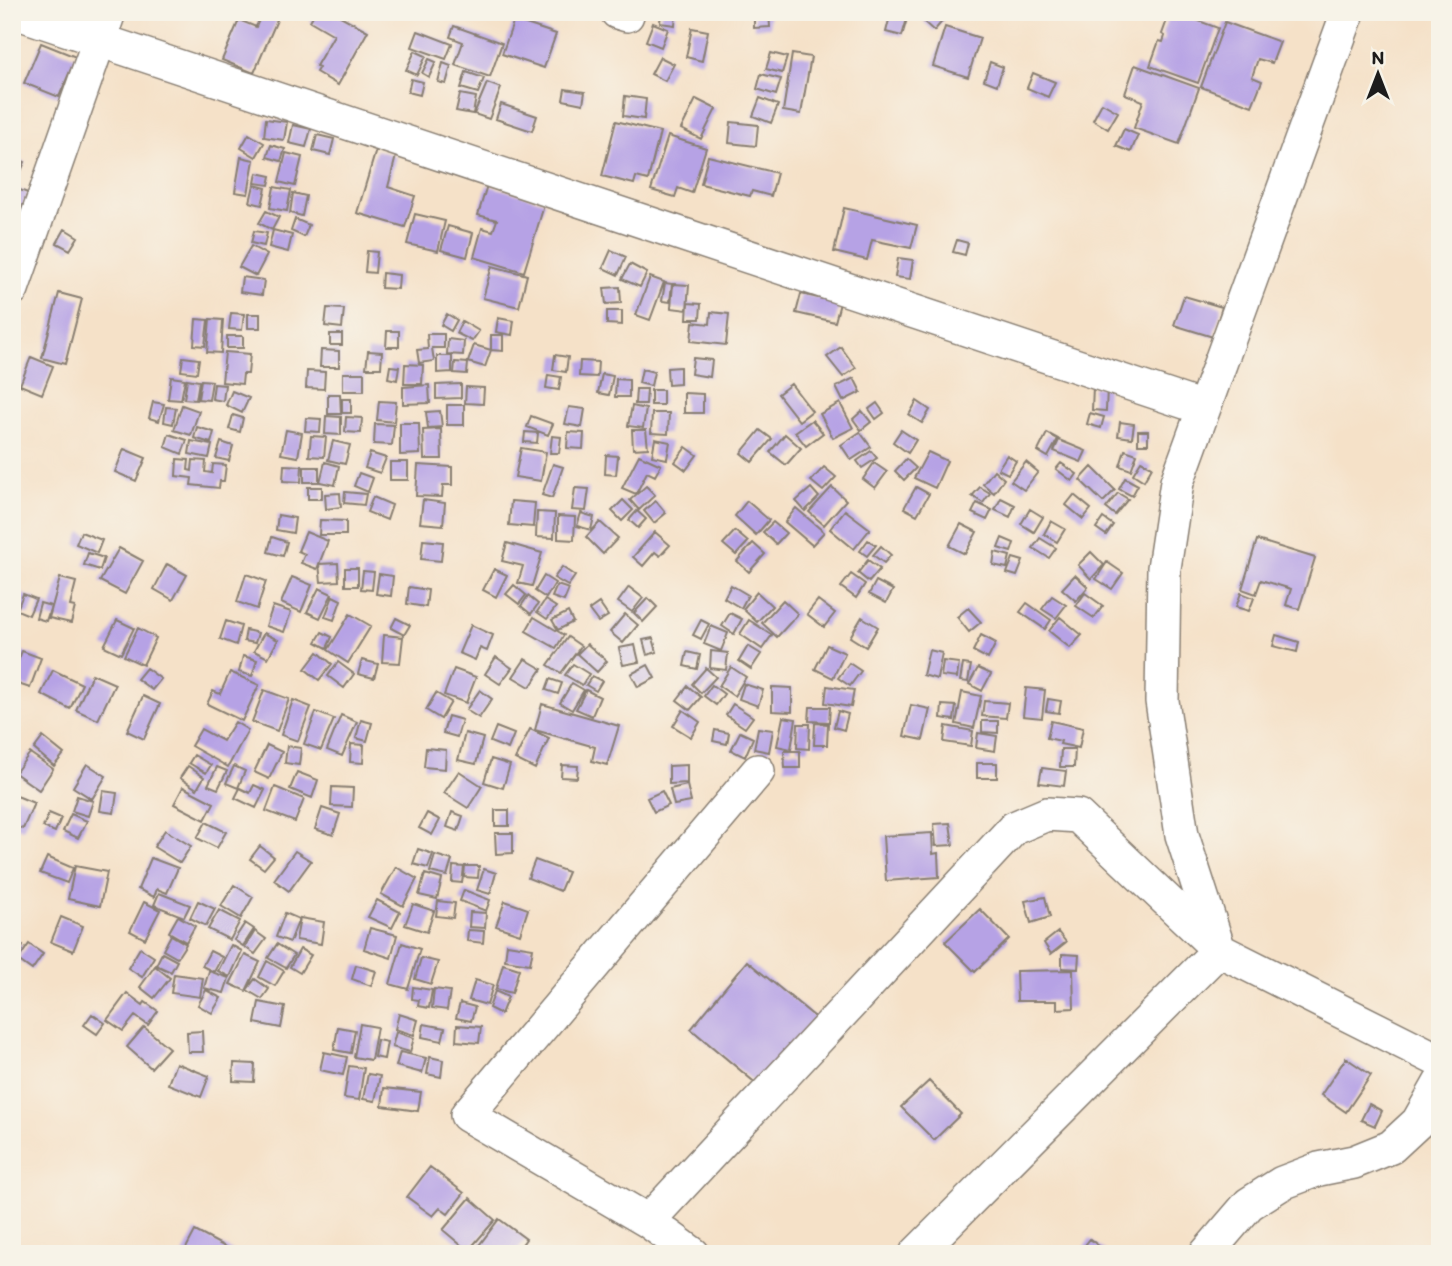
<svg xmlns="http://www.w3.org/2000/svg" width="1452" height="1266" viewBox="0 0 1452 1266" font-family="Itim,sans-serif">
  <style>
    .building { fill: #b6a2e5 }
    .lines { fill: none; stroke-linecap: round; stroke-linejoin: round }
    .minor-casing { stroke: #887e72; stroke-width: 36 }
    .minor { stroke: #fff; stroke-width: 33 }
  </style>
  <rect width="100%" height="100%" fill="#f7f3e8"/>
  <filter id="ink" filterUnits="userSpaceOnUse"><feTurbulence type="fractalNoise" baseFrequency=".0143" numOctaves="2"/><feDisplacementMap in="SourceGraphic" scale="14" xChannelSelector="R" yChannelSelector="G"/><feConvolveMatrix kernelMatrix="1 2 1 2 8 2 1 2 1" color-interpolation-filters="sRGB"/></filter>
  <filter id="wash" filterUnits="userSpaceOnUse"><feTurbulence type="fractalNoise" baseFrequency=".00686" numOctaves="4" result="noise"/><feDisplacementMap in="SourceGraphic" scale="28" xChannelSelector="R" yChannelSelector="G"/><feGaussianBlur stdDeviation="1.57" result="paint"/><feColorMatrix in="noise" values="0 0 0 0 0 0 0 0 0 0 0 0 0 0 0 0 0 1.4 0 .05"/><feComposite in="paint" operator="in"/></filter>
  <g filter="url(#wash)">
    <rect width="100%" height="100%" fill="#f5e1c8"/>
    <g id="blocks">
      <!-- building -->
      <path class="building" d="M315,12H333L368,31L338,85L316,72L319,67L316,66L334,35L310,21Z
        M661,12H676L675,25L660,23Z
        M754,12H769L770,27L754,28Z
        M891,12H909L902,36L886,32Z
        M932,12H936L944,19L934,31L924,22Z
        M1170,12H1175L1218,28L1198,83L1150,66L1159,41L1163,42L1165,36L1162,34Z
        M262,13L277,20L254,73L222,60L239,20L256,27Z
        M514,20L556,34L544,68L502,54Z
        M1225,22L1280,42L1272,63L1258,59L1252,77L1262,81L1252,106L1201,87Z
        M653,23L668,29L661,47L646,41Z
        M454,26L502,43L490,77L455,65L463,42L450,37Z
        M945,27L980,38L968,77L933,66Z
        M692,28L708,31L702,61L686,57Z
        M418,31L452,44L446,59L412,47Z
        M41,43L76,57L59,97L24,83Z
        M415,51L426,56L417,75L406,70Z
        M771,53L787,57L782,73L766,69Z
        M792,54L811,57L801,114L783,111Z
        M660,57L674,64L665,81L651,74Z
        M429,59L436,62L429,77L422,73Z
        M990,62L1003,67L997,85L984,80Z
        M443,63L451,66L446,84L438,82Z
        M1135,65L1199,88L1179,144L1134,128L1143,101L1125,94Z
        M466,72L484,78L478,93L461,88Z
        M1033,73L1055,82L1048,97L1027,88Z
        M761,74L781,79L776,95L757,89Z
        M411,79L423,82L420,95L408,92Z
        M487,83L501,88L489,119L474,114Z
        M565,89L585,92L583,104L563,100Z
        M460,94L476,97L473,114L456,111Z
        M625,96L646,99L644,119L623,116Z
        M760,98L778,105L771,123L753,116Z
        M696,99L716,109L701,139L681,129Z
        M1102,103L1118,112L1108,129L1093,120Z
        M501,104L537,116L532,131L496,119Z
        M266,119L287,122L284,140L264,137Z
        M616,121L660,132L648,180L636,177L634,184L602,176Z
        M731,122L758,125L756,146L729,143Z
        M293,125L311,129L306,147L289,143Z
        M1124,129L1138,135L1131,152L1116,146Z
        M249,134L264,143L256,157L241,148Z
        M317,135L334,139L330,155L313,151Z
        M668,136L706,148L692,193L678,188L675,197L651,190Z
        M271,145L285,149L281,161L267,157Z
        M376,150L396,156L388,187L415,196L405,227L357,213Z
        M286,153L302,157L295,186L279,182Z
        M708,156L777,173L771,196L752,191L750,196L701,184Z
        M12,157L25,162L16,182L12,181Z
        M241,157L254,160L248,194L235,192Z
        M257,173L271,176L269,185L255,183Z
        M254,185L266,188L262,205L250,202Z
        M487,185L545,202L524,272L474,257L482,228L493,231L497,220L478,215Z
        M12,187L28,193L15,225L12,224Z
        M274,187L291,190L287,211L270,208Z
        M293,193L306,196L302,216L290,213Z
        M844,208L917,225L911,248L872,240L867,260L834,252Z
        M266,211L279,217L272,230L259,223Z
        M415,214L445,221L438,251L407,244Z
        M295,219L309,225L304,237L291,231Z
        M448,226L473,233L467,257L441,250Z
        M65,229L78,237L70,250L57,243Z
        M273,230L292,235L288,252L269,247Z
        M254,231L267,233L264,246L251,243Z
        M957,240L968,243L965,255L953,252Z
        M251,246L267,255L256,276L239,267Z
        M611,250L626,257L618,275L603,268Z
        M367,251L377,252L375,273L365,272Z
        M898,258L913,260L910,279L895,277Z
        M630,264L647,273L640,287L622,279Z
        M492,266L527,275L519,307L483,298Z
        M382,273L399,275L398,289L381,288Z
        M242,277L264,280L262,295L240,292Z
        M650,277L664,282L650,320L636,315Z
        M665,283L672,284L670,302L662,301Z
        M673,284L689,285L687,310L671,308Z
        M620,287L621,303L606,304L604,288Z
        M59,293L82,299L65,364L42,358Z
        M801,294L840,303L835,322L796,313Z
        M1184,296L1222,307L1213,337L1174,325Z
        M688,303L701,304L700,319H687Z
        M327,308L344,309L342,328L325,326Z
        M607,311H622V325L607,324Z
        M711,312L729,314L726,345L691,341L693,322L710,324Z
        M231,313L244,314L242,330L229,329Z
        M248,314H260V328H248Z
        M447,314L457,320L451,331L441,325Z
        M498,318L514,321L512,335L496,332Z
        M196,319L208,320L205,346L194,345Z
        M210,319L223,320L221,353L207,352Z
        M462,321L479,331L472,341L456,333Z
        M387,331H399V347H386Z
        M330,334H342V345H330Z
        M427,334H444V348H432L434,361L419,363L417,350L428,349Z
        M491,335H503V351L491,350Z
        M227,336H243V348H227Z
        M448,339L464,341L463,355L447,354Z
        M474,345L491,350L485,367L468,362Z
        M841,347L856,368L843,377L827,357Z
        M321,350L339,351V367H320Z
        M368,351L382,352L381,368H366Z
        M225,352L250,354L248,374H243L242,384L222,382Z
        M555,355L568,357L566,372L553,370Z
        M437,356H452V372L437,373Z
        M31,357L53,366L42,394L20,385Z
        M183,357L199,359L197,373L181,371Z
        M693,358L712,360L710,377L691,374Z
        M580,361L598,362L597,377L579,376Z
        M455,362L468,363L467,374L454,373Z
        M405,364L423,365L422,384H404Z
        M390,366L399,367L397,380L388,378Z
        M680,367V384L668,385L667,368Z
        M642,369L654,372L651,386L639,383Z
        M307,371L325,372L324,389L306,388Z
        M343,373H364V391H343Z
        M602,374L613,376L609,395L598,393Z
        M548,375L561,377L559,390L546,388Z
        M171,377L185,379L181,400L168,399Z
        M854,378L861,392L843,401L836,387Z
        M187,379L199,381L196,400L184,399Z
        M616,379L629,380V397H615Z
        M201,380L212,381L209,400L198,399Z
        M214,384L225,385L223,401L212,399Z
        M461,384V398L436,399V385Z
        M791,384L812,411L799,421L778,394Z
        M429,385L430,403L403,404V387Z
        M466,387L484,388L483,404L465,403Z
        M1093,387L1107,388L1106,411L1092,410Z
        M636,389H647L646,404H635Z
        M651,390H663V405H651Z
        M232,391L249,398L242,413L226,405Z
        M684,393L703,394V413H684Z
        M328,394H340L341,414H328Z
        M342,399H351V413H342Z
        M379,401L396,402L394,422L377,420Z
        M917,401L930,410L922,423L909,415Z
        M153,402L164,404L159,421L149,418Z
        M840,403L853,428L833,438L820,414Z
        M877,403L884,413L876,419L869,409Z
        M182,405L199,411L191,435L174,430Z
        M447,405H464V425H447Z
        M632,406L646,409L643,428L628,426Z
        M166,407L176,408L173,424L164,422Z
        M569,407L585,409L582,427L565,424Z
        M440,411L442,427L428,428L426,412Z
        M862,411L871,422L861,430L853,419Z
        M652,413H669L668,434L651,433Z
        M1090,413L1104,417L1101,428L1087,424Z
        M233,415L243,418L240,432L229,429Z
        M326,416L341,417V435L325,434Z
        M531,416L553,424L548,435L527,427Z
        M346,417L362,418L361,433L345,432Z
        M306,418L321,419L320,432L305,431Z
        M812,420L823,433L806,446L795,432Z
        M1120,422L1134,424L1132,438L1118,436Z
        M400,423H419L420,454L400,455Z
        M375,424L394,425L392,445L374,444Z
        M197,427L214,432L211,443L194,438Z
        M441,429L442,459H424L423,430Z
        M286,430L302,433L298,457L281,454Z
        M632,430H646L648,448L633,449Z
        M760,430L772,439L752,462L741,453Z
        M901,430L916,440L908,453L893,442Z
        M1138,431H1148V444H1138Z
        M525,432L538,433L537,443L524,442Z
        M568,432L584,433L583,449L567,448Z
        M860,432L871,447L851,460L841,445Z
        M1047,433L1058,439L1048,457L1038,451Z
        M169,434L187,440L182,454L165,447Z
        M785,434L801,448L786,465L770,452Z
        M311,436L326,437L324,457L309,456Z
        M552,436L561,437L559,453H550Z
        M655,439L670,442L667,459L652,456Z
        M1059,440L1086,451L1081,462L1054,451Z
        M191,441L212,445L209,458L189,454Z
        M333,441L350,445L345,464L328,460Z
        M221,442L233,446L229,461L216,458Z
        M686,447L697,455L686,470L675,462Z
        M521,448L546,452L541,481L515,477Z
        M124,449L146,458L136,481L115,472Z
        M1125,450L1137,454L1131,470L1120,466Z
        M871,451L877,458L862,468L857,461Z
        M928,452L947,461L935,488L914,478Z
        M370,453L386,458L380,473L365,468Z
        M606,455L618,456L616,475L605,474Z
        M639,455L661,465L655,476L647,472L636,494L622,488Z
        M1007,455L1016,461L1008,474L998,469Z
        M177,459L189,460L188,470L192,471L193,460L206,461L205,472L212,473L213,464L226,465L224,481H220L219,488L191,485L192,478L176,476Z
        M906,459L916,468L904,480L895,471Z
        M1141,461L1152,467L1144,481L1133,474Z
        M325,462L339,466L335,485L320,482Z
        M390,462H408V480H390Z
        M1026,462L1038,472L1024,490L1011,481Z
        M874,463L887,472L875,488L863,479Z
        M1061,463L1077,474L1072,481L1056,469Z
        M553,464L563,467L552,498L542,495Z
        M284,465L302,466L301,482L283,481Z
        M418,465L452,467V485H443L442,497L416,496Z
        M304,467H319V482H304Z
        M824,467L836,477L823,491L811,481Z
        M1092,467L1115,490L1103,502L1080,480Z
        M994,470L1004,479L994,493L983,484Z
        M359,473L373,478L368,492L354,486Z
        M1125,478L1138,485L1132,496L1119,489Z
        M646,486L655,495L639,510L630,500Z
        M308,487H322V499H308Z
        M832,487L846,500L824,525L809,512Z
        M916,487L929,494L917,515L904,508Z
        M980,487L990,493L983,503L972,496Z
        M575,488L589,489L586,511L572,510Z
        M811,488L819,497L805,511L796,501Z
        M345,492L366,494L364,505L344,503Z
        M340,493L341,507L326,509L325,494Z
        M1118,493L1128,499L1115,515L1106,508Z
        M1074,495L1091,509L1083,519L1066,505Z
        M373,497L392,505L387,520L367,512Z
        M1001,498L1015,505L1010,517L995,510Z
        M423,500L445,503L443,525L420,523Z
        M623,500L633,510L622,521L612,511Z
        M511,501L535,503L533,527L509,525Z
        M656,501L666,513L654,523L644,511Z
        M747,501L769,520L756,535L735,516Z
        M977,503L992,510L987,520L972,513Z
        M796,508L824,532L812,545L785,522Z
        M1030,509L1043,517L1034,532L1021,524Z
        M845,510L870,529L854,549L830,529Z
        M637,511L646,519L638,528L629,520Z
        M537,512L555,513L554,538L536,537Z
        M581,513L594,517L591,530L577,526Z
        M278,515L295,518L293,533L276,530Z
        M558,516L575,517L574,540L558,539Z
        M1103,518L1113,525L1106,535L1096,528Z
        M320,520L346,521V535H319Z
        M1051,521L1065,529L1057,542L1044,534Z
        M600,522L618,538L603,554L586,537Z
        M773,522L786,533L776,544L763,532Z
        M961,524L977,532L965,554L949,546Z
        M735,531L748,542L736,555L723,544Z
        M81,532L102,540L97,553L76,544Z
        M306,532L328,541L317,569L301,563L305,554L298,551Z
        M655,532L670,545L660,556L655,552L643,566L633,557Z
        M272,537L287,542L283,556L268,552Z
        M1002,538L1014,543L1011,552L998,548Z
        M1040,538L1056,548L1049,558L1033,548Z
        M423,540L443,542L441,561L421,559Z
        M868,540L876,545L867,556L860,551Z
        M1257,540L1315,558L1299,609L1286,605L1291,589L1261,580L1256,594L1242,589Z
        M507,543L542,553L532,586L518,583L523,566L502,561Z
        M753,543L765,554L749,572L737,561Z
        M881,546L891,555L884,563L873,555Z
        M119,548L143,561L125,594L100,581Z
        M995,552L1010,556L1007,568L993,565Z
        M1091,552L1104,565L1091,579L1078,565Z
        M88,553L104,558L100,570L84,565Z
        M1013,558L1023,561L1017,576L1007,573Z
        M868,560L880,569L869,582L858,573Z
        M1107,562L1123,573L1112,589L1096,579Z
        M338,563L339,581L321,582L319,564Z
        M167,564L187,575L173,600L154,589Z
        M562,567L575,576L568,586L554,578Z
        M345,568H358V586H345Z
        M494,569L507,575L496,597L483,590Z
        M363,571L374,572L372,590L361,589Z
        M246,574L266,581L257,609L237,602Z
        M379,574L393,576L391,596L376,594Z
        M851,574L865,584L856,598L841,587Z
        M1075,575L1088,587L1076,601L1062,589Z
        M544,576L555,583L546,598L535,591Z
        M292,577L312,585L301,612L281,603Z
        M60,578L76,582L70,606L75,607L71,623L49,618Z
        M876,581L893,590L886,603L869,594Z
        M514,585L526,595L519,604L506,594Z
        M557,585L569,589L564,601L552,597Z
        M731,585L748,595L741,608L724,598Z
        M409,587L428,590L426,607L407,604Z
        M629,587L643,598L632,612L618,602Z
        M319,588L332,594L320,618L307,612Z
        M757,592L772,606L757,622L743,609Z
        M1085,593L1103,606L1094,618L1076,606Z
        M1241,593L1254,598L1249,611L1236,607Z
        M23,594L36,599L29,615L17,610Z
        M333,596L341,600L334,620L325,617Z
        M528,596L538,604L531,614L521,606Z
        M1052,596L1066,605L1056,618L1042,609Z
        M648,598L657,607L643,622L634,613Z
        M545,600L556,607L547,619L537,612Z
        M783,600L798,614L777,637L762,623Z
        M818,600L835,613L824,627L807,614Z
        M40,603L51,606L46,621L36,618Z
        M599,603L608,616L598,622L589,610Z
        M1027,603L1051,620L1045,629L1020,612Z
        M273,606L291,612L284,632L266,626Z
        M968,608L981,622L969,632L957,617Z
        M568,612L573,622L558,630L552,620Z
        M730,613L742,619L734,634L722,626Z
        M350,614L371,626L348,663L328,650Z
        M625,614L638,625L623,643L610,632Z
        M534,617L564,635L556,648L526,631Z
        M862,617L878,627L866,647L850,637Z
        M1060,617L1082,635L1070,648L1049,631Z
        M396,618L410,625L404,635L391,628Z
        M117,620L134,628L121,654L104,646Z
        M701,620L709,624L701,639L693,635Z
        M749,620L772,635L762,649L740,634Z
        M226,621L241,626L236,645L220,639Z
        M471,625L493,635L487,651L480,648L475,660L459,653Z
        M711,626L728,633L721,651L704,644Z
        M138,628L156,638L143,665L124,656Z
        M246,630L258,633L255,643L244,641Z
        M322,632L332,637L327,648L316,642Z
        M264,633L278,640L268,658L254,651Z
        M384,635L403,637L400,663L382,662Z
        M981,635L996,643L988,659L973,651Z
        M1276,635L1299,642L1297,652L1273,646Z
        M568,637L581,646L561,673L548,665Z
        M653,638L657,652L647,655L643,640Z
        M587,644L607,661L597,672L577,654Z
        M635,645L639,662L623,665L619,648Z
        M827,645L845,653L833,678L815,669Z
        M748,646L761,654L751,669L739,661Z
        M929,650L942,653L937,679L923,675Z
        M22,651L41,658L30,688L12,682V677Z
        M711,651L728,653L726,670L710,668Z
        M318,652L332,664L319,680L305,669Z
        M687,652L700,655L697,669L684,666Z
        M243,656L257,660L252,676L239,672Z
        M496,657L512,668L500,684L485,674Z
        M525,659L542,669L530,687L513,677Z
        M362,660L378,664L374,678L358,674Z
        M943,661L959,663L957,678L941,676Z
        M338,662L354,674L344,688L328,676Z
        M849,663L861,671L850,686L838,678Z
        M573,664L589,674L582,685L565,675Z
        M963,664L971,665L968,682L960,681Z
        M648,665L655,678L638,687L631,674Z
        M731,667L746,677L734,696L719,686Z
        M146,668L161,679L152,690L137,679Z
        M706,668L716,677L701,693L692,684Z
        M978,668L991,674L982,691L969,684Z
        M454,669L476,677L466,703L444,695Z
        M53,670L82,684L70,709L41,694Z
        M230,672L259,685L242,721L207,704L213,691L220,694Z
        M92,674L115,684L98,720L76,710Z
        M592,676L602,681L596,691L586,685Z
        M550,679L562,683L558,694L546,690Z
        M572,683L584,690L572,710L560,703Z
        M744,684L763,690L758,706L739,699Z
        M712,685L724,694L716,705L704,696Z
        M688,686L701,697L690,710L677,700Z
        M827,686L854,690L851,707L825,703Z
        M772,687L792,688V712L772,711Z
        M1026,688L1045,690L1042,718L1023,716Z
        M264,690L289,699L277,731L252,722Z
        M480,690L492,699L479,718L466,710Z
        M586,690L600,697L592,716L576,709Z
        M962,692L981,696L974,728L956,724Z
        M436,693L451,702L441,719L426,710Z
        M143,696L160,704L144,739L127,731Z
        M1048,699L1061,701L1059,713L1046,711Z
        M293,700L311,707L298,741L281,735Z
        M984,701L1008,703L1006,718L982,716Z
        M542,704L619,726L607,765L592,761L595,747L535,730Z
        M733,704L753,717L745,728L726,715Z
        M911,705L930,709L923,740L904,736Z
        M942,705L956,706L954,720L941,718Z
        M810,707H830L829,722L809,721Z
        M683,710L700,722L691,737L673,726Z
        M838,711L848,714L844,730L834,727Z
        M316,712L334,719L321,750L304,744Z
        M341,715L357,722L342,756L327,750Z
        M448,716L462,720L457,737L443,733Z
        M783,717L796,719L791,749L777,746Z
        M361,720L372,723L367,741L356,738Z
        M982,721H998V733L982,732Z
        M1051,721L1083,728L1079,748L1060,744L1061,741L1047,738Z
        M235,722L248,730L228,767L191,746L201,729L223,741Z
        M815,723L828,724L827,745H814Z
        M798,724H810L809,749L797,748Z
        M946,726L973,731L971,746L944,742Z
        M496,727L514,734L508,749L490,742Z
        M758,728L773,730L769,752L754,749Z
        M530,729L549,738L535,769L515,759Z
        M715,730L729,733L727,744L713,741Z
        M740,732L753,738L745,757L731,750Z
        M465,733L483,738L476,764L458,760Z
        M978,733L997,736L995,751L976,748Z
        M43,737L64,754L54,766L34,749Z
        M351,744L364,745L363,763L350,762Z
        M267,745L282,752L269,779L254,772Z
        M287,746L301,748L299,765L285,763Z
        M426,748L446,750L445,769L424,767Z
        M1061,749H1075L1074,767H1060Z
        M784,751H800V768H785Z
        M30,753L53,769L39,790L15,773Z
        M194,755L211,765L206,773L189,763Z
        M491,759L510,765L503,788L484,782Z
        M977,763H997V778H977Z
        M87,764L106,776L92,799L73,787Z
        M562,765L578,766L577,778L561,777Z
        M687,765V783L669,784V766Z
        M188,766L204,777L197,789L180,778Z
        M234,766L245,771L238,788L226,783Z
        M217,767L227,771L218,789L208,785Z
        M1042,768L1066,771L1064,786L1039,783Z
        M459,771L482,786L468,808L444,793Z
        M297,772L318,780L312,798L290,789Z
        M254,785L265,790L256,808L235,798L240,788L250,793Z
        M687,785L691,802L674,805L670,789Z
        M183,787L214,803L205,820L174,804Z
        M275,787L304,799L295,822L266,811Z
        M332,787L353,788L352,807L331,806Z
        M103,791L117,793L114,813L100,811Z
        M662,791L669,805L654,812L647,798Z
        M17,796L34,803L23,829L12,825V804H14Z
        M77,796L93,801L88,816L72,811Z
        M322,808L340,814L333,835L315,829Z
        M495,810H509V826H495Z
        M452,812L463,816L458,831L447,827Z
        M49,813L61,818L55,832L43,827Z
        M427,813L440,820L432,835L419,828Z
        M71,814L87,821L78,838L63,831Z
        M206,822L226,832L217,848L197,838Z
        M950,823L953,845L936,846L934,824Z
        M165,830L191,846L180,863L154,847Z
        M495,833H513V853L496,854Z
        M932,833L933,854L938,853L939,877L886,881L883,836Z
        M260,846L274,857L264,869L250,859Z
        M418,849L433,854L428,868L413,864Z
        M295,851L311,861L289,891L274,880Z
        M435,855L452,860L447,876L430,872Z
        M47,857L73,868L67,883L40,873Z
        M151,858L178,868L167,893L157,889L154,897L138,889Z
        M535,860L568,872L560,891L528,878Z
        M75,866L107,872L100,906L68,899Z
        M453,866L464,867L462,883L452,882Z
        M465,866H479L478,878L464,877Z
        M396,867L417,879L403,906L381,894Z
        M484,869L496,873L490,894L477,890Z
        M425,874L442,879L437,899L419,895Z
        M234,885L253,897L241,918L221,906Z
        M464,890L490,900L486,911L460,901Z
        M159,893L190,905L184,917L154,905Z
        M1045,897L1050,917L1031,923L1025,901Z
        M377,900L400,912L392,928L368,917Z
        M198,901L215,909L206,926L190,918Z
        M438,901L455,903L453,918L436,916Z
        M505,901L528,909L520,934L496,926Z
        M144,902L160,910L145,939L130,931Z
        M413,904L434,911L427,932L405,925Z
        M980,909L1009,939L975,972L945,942Z
        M219,910L240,921L230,940L208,929Z
        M470,912L486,913L485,928L469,927Z
        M285,913L299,919L290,942L276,937Z
        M178,916L195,926L186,942L169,932Z
        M61,917L83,926L73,951L51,942Z
        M300,918L324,922L321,944L296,940Z
        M245,923L254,929L243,946L234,940Z
        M370,928L397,935L391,958L364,949Z
        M468,930L484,931L483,943L467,941Z
        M255,931L266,939L255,954L245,947Z
        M1058,932L1066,942L1051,954L1044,943Z
        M171,935L186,944L177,958L163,950Z
        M12,941L23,946L16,960L12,959Z
        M402,943L420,949L408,989L390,984Z
        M29,944L43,954L32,970L18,960Z
        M277,944L294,955L286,968L268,958Z
        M507,944L533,948L530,964L505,960Z
        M231,945L242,951L230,977L218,971Z
        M140,948L154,957L142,977L128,968Z
        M300,949L311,955L300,973L290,967Z
        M210,951L222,957L214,972L202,966Z
        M162,953L177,961L171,972L156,965Z
        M1062,954L1079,955L1078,969L1062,968Z
        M245,955L260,962L246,991L230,984Z
        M421,958L438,962L431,984L415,979Z
        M267,961L284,971L275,986L259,977Z
        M747,961L815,1017L758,1085L691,1029Z
        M503,964L519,969L512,993L496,989Z
        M356,965L376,971L371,986L352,979Z
        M155,966L170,978L154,998L140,987Z
        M1073,970L1074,1008L1057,1009V1001H1017L1016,971Z
        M209,971L229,978L224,993L204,988Z
        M174,974L203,978L200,997L171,993Z
        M255,979L269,989L262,999L247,990Z
        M475,980L493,985L487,1005L469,1000Z
        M413,987L432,990L429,1008L418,1006L419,1000L412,999Z
        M434,989L450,991L447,1010L432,1008Z
        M206,990L221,998L212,1013L198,1005Z
        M495,991L508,997L501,1014L489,1008Z
        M127,993L143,1005L145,1002L158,1011L148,1025L135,1016L123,1031L107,1020Z
        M259,1002L285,1007L281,1028L255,1023Z
        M460,1003L475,1007L471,1021L456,1018Z
        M92,1014L105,1023L97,1034L84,1025Z
        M399,1014L418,1020L414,1035L395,1029Z
        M360,1024L377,1027L371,1060L354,1057Z
        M424,1024L445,1028L442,1041L422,1037Z
        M457,1025L481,1027L479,1043L456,1041Z
        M144,1027L169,1048L151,1068L127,1047Z
        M338,1027L355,1030L351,1053L334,1050Z
        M202,1031L203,1052H188L187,1032Z
        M396,1032L414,1038L410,1052L392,1047Z
        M377,1040L387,1042L384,1059L374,1057Z
        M324,1052L347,1057L343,1075L320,1070Z
        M400,1052L426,1058L422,1073L396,1066Z
        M430,1057L443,1060L441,1077L427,1074Z
        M1346,1058L1371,1075L1346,1112L1321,1095Z
        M176,1063L209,1076L201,1097L168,1084Z
        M234,1063L255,1064L254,1082L233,1081Z
        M349,1066L364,1068L359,1100L344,1098Z
        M368,1074L380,1076L375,1101L363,1099Z
        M929,1081L961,1114L934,1140L901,1107Z
        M384,1088L421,1092L418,1111L382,1106Z
        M1369,1104L1382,1111L1375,1126L1361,1120Z
        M430,1167L464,1193L448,1214L440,1208L433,1216L407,1197Z
        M470,1198L495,1220L468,1251L443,1230Z
        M499,1219L526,1239L515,1254H476L474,1252Z
        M195,1231L233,1251L232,1254H183Z
        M1090,1239L1109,1254H1078Z"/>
    </g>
  </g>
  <g filter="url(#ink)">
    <use href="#blocks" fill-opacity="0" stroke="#887e72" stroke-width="2"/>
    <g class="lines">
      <!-- minor casing -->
      <g class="minor-casing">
        <path id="minor" d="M15,12L1203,408
          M617,12L627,15
          M1348,12L1177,482L1164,568L1162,701L1182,835L1219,950L1440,1061
          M12,289L109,12
          M648,1221L1014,828L1047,814L1078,816L1219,950L916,1254
          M693,1254L648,1221L467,1115L758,771
          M1206,1254L1249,1204L1282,1183L1319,1169L1354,1162L1391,1147L1418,1122L1440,1083"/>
      </g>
      <!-- minor -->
      <use href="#minor" class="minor"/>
    </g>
  </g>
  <!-- margin -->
  <rect width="1452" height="1266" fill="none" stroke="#f7f3e8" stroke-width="42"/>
  <!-- north arrow -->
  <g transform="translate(1378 74)" stroke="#f7f3e8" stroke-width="5" paint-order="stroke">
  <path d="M0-5L12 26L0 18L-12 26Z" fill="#1c1c1c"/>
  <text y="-10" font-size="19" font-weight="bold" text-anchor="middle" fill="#1c1c1c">N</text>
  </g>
</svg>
